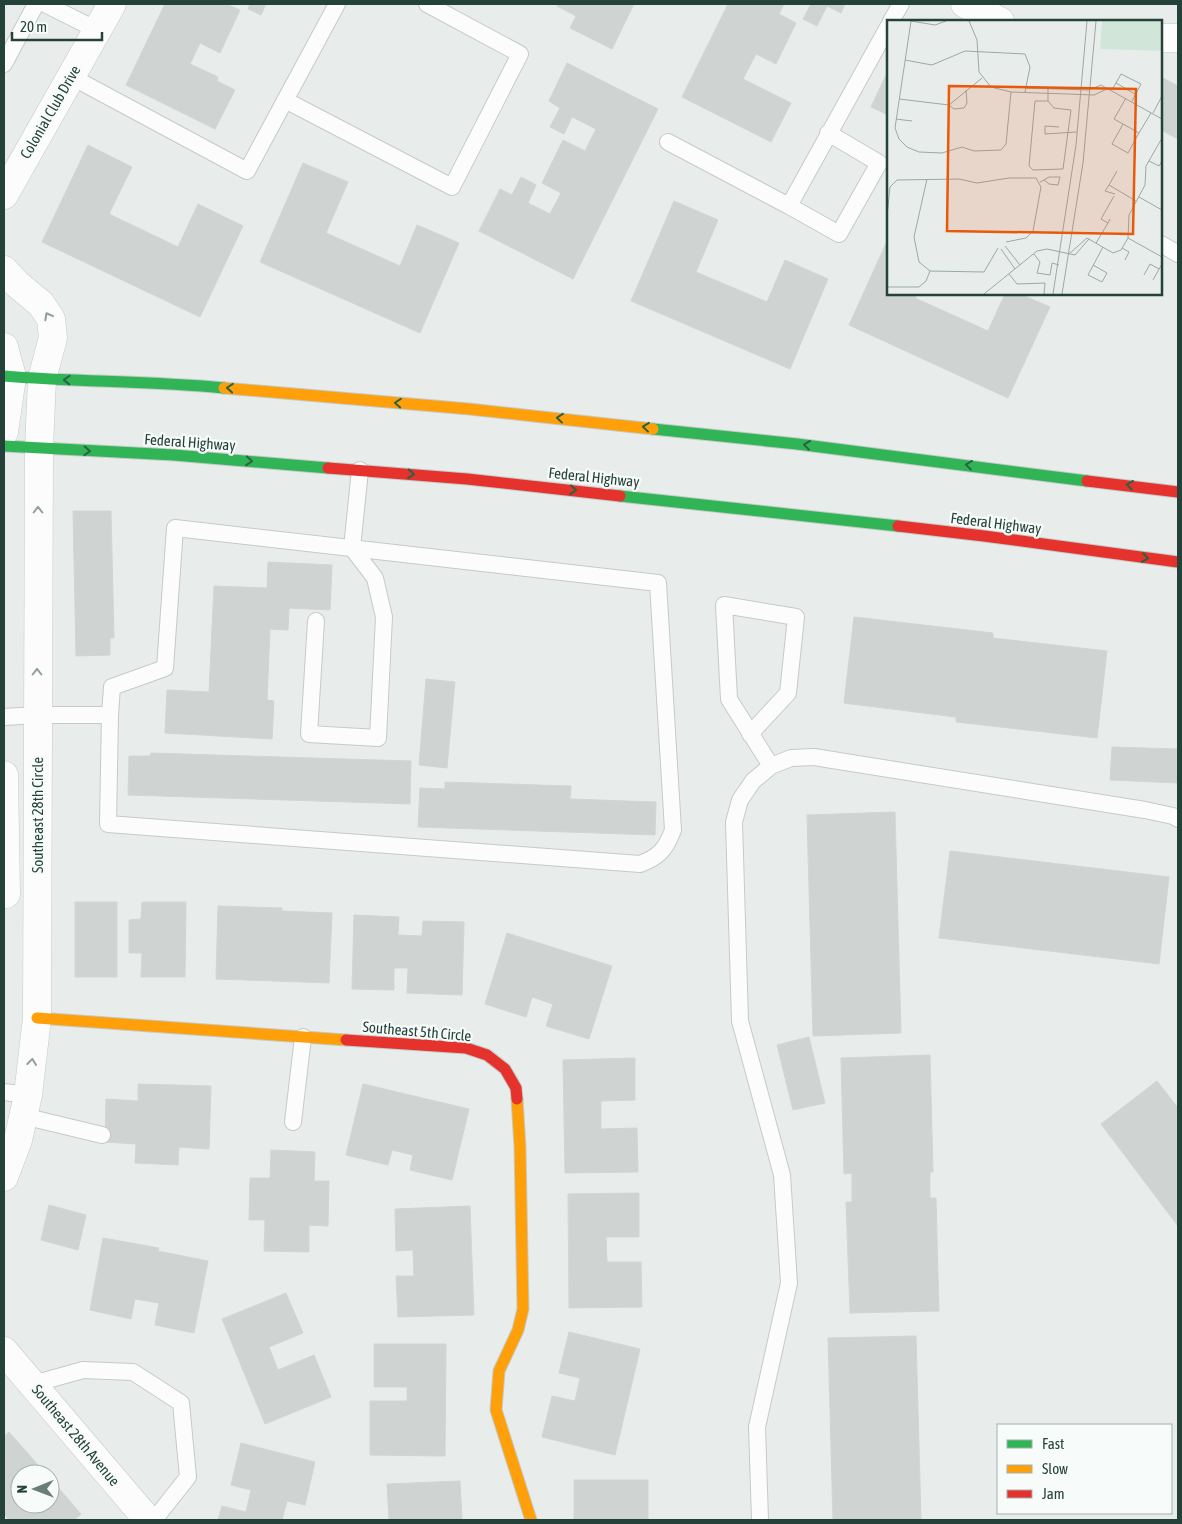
<svg xmlns="http://www.w3.org/2000/svg" width="1182" height="1524" viewBox="0 0 1182 1524" font-family="'Asap Condensed',sans-serif">
  <style>
    .building { fill: #cfd4d2; stroke: #d1d6d4 }
    .lines { fill: none; stroke-linecap: round; stroke-linejoin: round }
    .lane-casing { stroke: #c5cac8; stroke-width: 18 }
    .street-casing { stroke: #c5cac8; stroke-width: 29 }
    .fast-casing { stroke: #c3cbc8; stroke-width: 13 }
    .slow-casing { stroke: #c3cbc8; stroke-width: 13 }
    .jam-casing { stroke: #c3cbc8; stroke-width: 13 }
    .lane { stroke: #fcfcfc; stroke-width: 16 }
    .street { stroke: #fcfcfc; stroke-width: 28 }
    .fast { stroke: #30b455; stroke-width: 11 }
    .slow { stroke: #ff9f0a; stroke-width: 11 }
    .jam { stroke: #e5322d; stroke-width: 11 }
    .oneway { stroke: #909f9b }
    .oneway2 { stroke: #286442 }
    .labels { text-anchor: middle; dominant-baseline: central; stroke-width: 4.5; stroke-linejoin: round; paint-order: stroke }
    .street-label { font-size: 15px; fill: #24423a; stroke: #f7fbf9 }
    .inset-road { fill: none; stroke: #9aa9a4; stroke-width: 1 }
    .view { fill: #e8590c; fill-opacity: 0.15; stroke: #e8590c; stroke-width: 2.5 }
    .inset-edge { fill: none; stroke: #24423a; stroke-width: 2.5 }
  </style>
  <rect width="100%" height="100%" fill="#e8edeb"/>
  <!-- building -->
  <path class="building" d="M165,4H226L240,10L220,53L200,43L190,64L218,77L217,81L235,90L215,129L126,85Z
    M250,4H266L261,15L248,9Z
    M558,4H634L612,49L570,28L576,16L557,6Z
    M728,4H784L779,14L796,23L776,64L756,54L743,79L791,103L771,142L682,97Z
    M811,4H845L841,13L827,6L817,26L803,19Z
    M567,63L658,109L573,279L479,231L500,189L512,195L521,177L536,185L528,203L550,214L561,193L542,183L563,140L585,151L596,129L572,117L564,134L550,127L560,108L549,101Z
    M888,71V115L871,107Z
    M1161,77L1178,86V139L1161,130Z
    M88,145L132,167L109,214L178,247L198,204L243,226L200,317L42,242Z
    M303,163L348,182L326,233L400,266L417,225L459,243L420,333L260,262Z
    M674,201L718,220L696,272L767,302L785,260L828,279L790,369L631,301Z
    M888,239V294H917L915,298L988,331L1005,294H1020L1050,307L1008,398L849,325Z
    M73,511H111L114,638H110V655L76,656Z
    M268,562L332,565L330,610L289,608L288,630L270,629L267,700L274,701L272,739L165,733L167,690L209,692L214,586L267,588Z
    M854,617L993,633V638L1107,651L1097,738L956,722V717L844,703Z
    M426,679L455,682L447,768L419,765Z
    M1112,747L1178,749V783L1110,780Z
    M151,753L411,761L410,804L128,795L129,756H150Z
    M445,782L571,786L570,799L656,802L655,835L418,827L420,788L445,789Z
    M895,812L901,1033L813,1036L807,815Z
    M950,851L1169,877L1159,964L939,938Z
    M75,902H117V977H75Z
    M142,902H186L185,977H141L142,953H129V920L141,919Z
    M218,906L282,908V911L332,913L329,983L216,979Z
    M354,915L399,917L398,935L422,936L423,921L464,922L462,995L407,993L408,968H394V990L352,989Z
    M507,933L612,966L589,1039L546,1026L553,1004L532,997L526,1017L485,1004Z
    M809,1037L825,1103L793,1110L777,1045Z
    M930,1055L933,1172H930V1198H936L939,1311L850,1313L846,1202H852V1173L844,1174L841,1058Z
    M635,1058V1100L601,1101V1129L637,1128L638,1172L565,1173L563,1060Z
    M1157,1081L1178,1108V1226L1101,1124Z
    M138,1084L211,1086L209,1149L179,1147L178,1165L135,1163L136,1144L105,1142L106,1099L138,1101Z
    M363,1084L469,1109L452,1180L410,1170L413,1155L392,1150L388,1165L346,1155Z
    M271,1150L315,1152L314,1181H329L328,1226L309,1225V1252L264,1251L265,1220H249L250,1178H270Z
    M639,1193V1237H606L607,1262H641L642,1307L569,1308L568,1194Z
    M49,1205L86,1215L78,1250L41,1240Z
    M470,1206L474,1315L398,1317L396,1276H414L413,1250L396,1251L395,1209Z
    M103,1238L159,1248L158,1251L208,1261L194,1333L155,1325L159,1303L135,1299L131,1319L90,1310Z
    M286,1293L303,1333L269,1347L278,1370L314,1355L331,1397L265,1424L222,1319Z
    M569,1332L640,1349L615,1455L542,1437L552,1396L575,1401L580,1378L559,1373Z
    M916,1336L921,1520H833L828,1338Z
    M374,1344H446L445,1456L370,1455V1401H407V1387H374Z
    M9,1432L46,1474H20V1504H50V1478L81,1514L74,1520H9L4,1514V1436Z
    M241,1443L315,1462L305,1505L287,1501L282,1520H218L222,1506L246,1512L251,1490L231,1485Z
    M574,1480H648V1520H574Z
    M460,1481L462,1520H389L387,1484Z"/>
  <g class="lines">
    <!-- lane casing -->
    <g class="lane-casing">
      <path id="lane" d="M45,4L97,30
        M891,21L901,4
        M4,64L36,4
        M70,76L247,171L337,4
        M285,100L452,187L520,54L427,4
        M668,142L789,206L888,27
        M789,206L839,234L879,163L828,133
        M1161,244L1178,254
        M316,621L309,734L378,738L384,617L375,578L352,548L360,470
        M4,717L37,715H110L108,824L640,864C659,857 666,849 673,830L658,583L175,528L165,668L112,687L110,715
        M750,734L788,693L796,617L724,605L729,699L771,766
        M4,1092L28,1095
        M23,1116L102,1135
        M293,1122L303,1037
        M33,1384L83,1370L133,1372L181,1403L188,1477L154,1520
        M760,1520L757,1427L789,1283L782,1175L740,1021L734,822L740,800L753,781L771,766L791,758L814,757L1145,810L1173,816L1178,819"/>
    </g>
    <!-- street casing -->
    <g class="street-casing">
      <path id="street" d="M965,4L1000,21
        M1161,38H1178
        M4,195L112,4
        M4,270L17,284L41,304L51,319L53,338L42,379L39,448L37,1018L28,1095L18,1140L4,1177
        M4,347L12,377L4,432
        M4,775L6,894
        M4,1351L148,1520"/>
    </g>
    <!-- fast casing -->
    <g class="fast-casing">
      <path id="fast" d="M4,376C77,382 151,381 224,388
        M653,429L797,444L1087,481
        M4,446L174,455L328,468
        M620,496L898,526"/>
    </g>
    <!-- slow casing -->
    <g class="slow-casing">
      <path id="slow" d="M224,388L469,409L653,429
        M37,1018L346,1040
        M517,1099L520,1147L523,1309L518,1330L499,1371L496,1410L531,1520"/>
    </g>
    <!-- jam casing -->
    <g class="jam-casing">
      <path id="jam" d="M328,468L467,479L620,496
        M1087,481L1178,492
        M898,526L984,536L1178,562
        M346,1040L466,1048L487,1055L505,1069L516,1088L517,1099"/>
    </g>
    <!-- lane -->
    <use href="#lane" class="lane"/>
    <!-- street -->
    <use href="#street" class="street"/>
    <!-- fast -->
    <use href="#fast" class="fast"/>
    <!-- slow -->
    <use href="#slow" class="slow"/>
    <!-- jam -->
    <use href="#jam" class="jam"/>
  </g>
  <!-- one-way arrows -->
  <defs><path id="oneway-chevron" d="M-2-3.5L2.5 0L-2 3.5" fill="none" stroke-width="1.6" stroke-linecap="round" stroke-linejoin="round" transform="scale(1.25)"/></defs>
  <g class="oneway">
    <use href="#oneway-chevron" transform="translate(48 316) rotate(-118)"/>
    <use href="#oneway-chevron" transform="translate(38 510) rotate(-90)"/>
    <use href="#oneway-chevron" transform="translate(37 672) rotate(-90)"/>
    <use href="#oneway-chevron" transform="translate(32 1062) rotate(-83)"/>
  </g>
  <g class="oneway2">
    <use href="#oneway-chevron" transform="translate(67 380) rotate(-178)"/>
    <use href="#oneway-chevron" transform="translate(230 388) rotate(-175)"/>
    <use href="#oneway-chevron" transform="translate(398 403) rotate(-175)"/>
    <use href="#oneway-chevron" transform="translate(560 418) rotate(-174)"/>
    <use href="#oneway-chevron" transform="translate(646 427) rotate(-174)"/>
    <use href="#oneway-chevron" transform="translate(807 445) rotate(-173)"/>
    <use href="#oneway-chevron" transform="translate(87 451) rotate(3)"/>
    <use href="#oneway-chevron" transform="translate(249 461) rotate(5)"/>
    <use href="#oneway-chevron" transform="translate(969 465) rotate(-173)"/>
    <use href="#oneway-chevron" transform="translate(411 474) rotate(5)"/>
    <use href="#oneway-chevron" transform="translate(1130 485) rotate(-173)"/>
    <use href="#oneway-chevron" transform="translate(573 490) rotate(6)"/>
    <use href="#oneway-chevron" transform="translate(1145 558) rotate(8)"/>
  </g>
  <g class="labels">
    <!-- street labels -->
    <g class="street-label">
      <text transform="translate(50 112) rotate(-60)">Colonial Club Drive</text>
      <text transform="translate(190 442) rotate(4)">Federal Highway</text>
      <text transform="translate(594 477) rotate(6)">Federal Highway</text>
      <text transform="translate(996 523) rotate(7)">Federal Highway</text>
      <text transform="translate(37 815) rotate(-90)">Southeast 28th Circle</text>
      <text transform="translate(417 1031) rotate(5)">Southeast 5th Circle</text>
      <text transform="translate(76 1435) rotate(50)">Southeast 28th Avenue</text>
    </g>
  </g>
  <!-- overview -->
  <g transform="translate(887 20)">
    <rect width="275" height="275" fill="#e8edeb"/>
    <path d="M215,1H275V31L213,29Z" fill="#d1e6d8"/>
    <path class="inset-road" d="M24,1L8,108L12,119L20,127L32,132L55,133L75,127L87,131L114,130L119,124L124,72M24,1L48,5L59,1M82,1L90,20L92,52L104,67L124,72L207,75L222,68M18,40L45,45L78,31L138,34L143,47L138,72M229,63L248,74M161,67V81H148L142,146L146,150L176,149L184,90L167,88L161,81M139,68L202,70L214,65L275,99M225,70L234,54L254,64L245,81M239,78L227,99L252,113L264,93M12,79L62,85L95,58M62,85L67,89L77,88L80,83L79,70M266,93L275,76M9,99L25,101M236,104L225,124L241,133L252,113M172,107L158,106V114L190,112M262,141L272,146L275,141M230,151L222,165L249,181M153,162L157,160L162,157H173L171,165L162,164L157,160M222,165L218,171L228,174M252,177L275,190M0,196L3,167L10,160L72,159L90,163L122,158H149L154,167L146,211L139,218L119,222M223,199L221,203L214,199L227,176M241,218L275,237M209,223L221,203M118,226L133,245M235,228L242,232L238,240M114,229L128,249M147,234L153,242L150,253L163,255L165,243L172,245M182,234L200,218L226,233L234,230L241,218L242,195L258,165L259,146L275,118M206,245L220,253L215,262L201,255L216,227M43,251L97,252L111,228M122,254L130,264L158,263L157,274M257,255L263,244L272,249M266,260L275,244M0,267H32L39,261L43,251L32,242L27,217L40,159M97,274L150,231L160,229L188,235L202,219M166,274L189,125L200,1M175,274L196,143L209,1"/>
    <path class="view" d="M62,66L249,69L246,214L60,211Z"/>
    <rect width="275" height="275" class="inset-edge"/>
  </g>
  <!-- border -->
  <rect width="1182" height="1524" fill="none" stroke="#24423a" stroke-width="10"/>
  <!-- legend -->
  <rect x="997" y="1424" width="175" height="90" fill="#f7fbf9" stroke="#a3b1ad"/>
  <rect x="1007" y="1440" width="25" height="8" fill="#30b455" stroke="#a3b1ad"/>
  <text x="1042" y="1449" font-size="15" fill="#24423a">Fast</text>
  <rect x="1007" y="1465" width="25" height="8" fill="#ff9f0a" stroke="#a3b1ad"/>
  <text x="1042" y="1474" font-size="15" fill="#24423a">Slow</text>
  <rect x="1007" y="1490" width="25" height="8" fill="#e5322d" stroke="#a3b1ad"/>
  <text x="1042" y="1499" font-size="15" fill="#24423a">Jam</text>
  <!-- north arrow -->
  <g transform="translate(35 1489) rotate(269)"><circle r="24" fill="#f7fbf9" stroke="#a3b1ad"/>
  <path d="M0-4L9 19L0 12L-9 19Z" fill="#697e78"/>
  <text y="-8" font-size="14" font-weight="bold" text-anchor="middle" fill="#24423a">N</text>
  </g>
  <!-- scale -->
  <path d="M12 32v8h90v-8" fill="none" stroke="#24423a" stroke-width="2.5"/>
  <text x="20" y="32" font-size="15" fill="#24423a" stroke="#f7fbf9" stroke-width="4" paint-order="stroke">20 m</text>
</svg>
